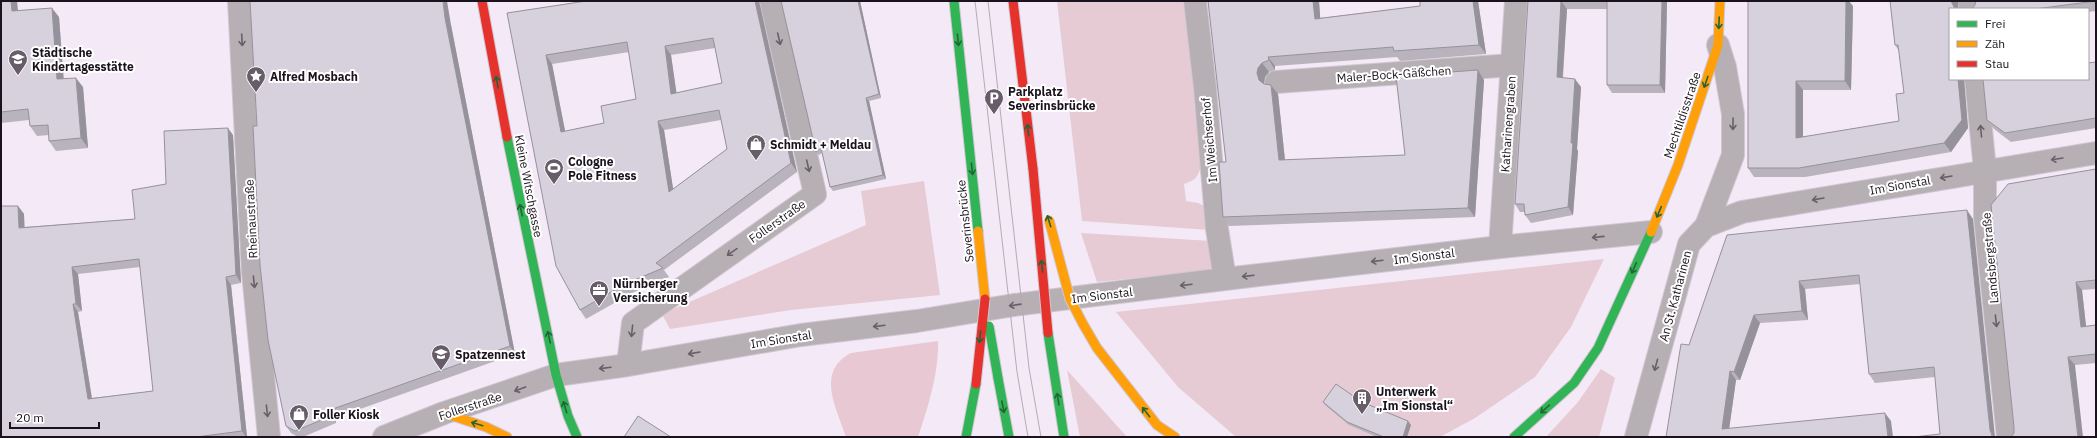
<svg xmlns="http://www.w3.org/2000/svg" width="2097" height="438" viewBox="0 0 2097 438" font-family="'IBM Plex Sans',sans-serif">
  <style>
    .green { fill: #e6cad4 }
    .forest { fill: #e8c9d3 }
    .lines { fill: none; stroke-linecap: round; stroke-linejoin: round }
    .street-casing { stroke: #d0c7d2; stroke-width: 24 }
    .fast-casing { stroke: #d0c7d2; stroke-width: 11 }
    .slow-casing { stroke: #d0c7d2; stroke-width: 11 }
    .jam-casing { stroke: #d0c7d2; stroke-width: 11 }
    .street { stroke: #b6afb4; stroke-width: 22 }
    .fast { stroke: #30b455; stroke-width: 9 }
    .slow { stroke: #ff9f0a; stroke-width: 9 }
    .jam { stroke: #e5322d; stroke-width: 9 }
    .tram { stroke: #b3acb3; stroke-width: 1 }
    .fast-bridge-casing { stroke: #d0c7d2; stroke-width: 11; stroke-linecap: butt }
    .slow-bridge-casing { stroke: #d0c7d2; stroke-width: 11; stroke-linecap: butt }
    .jam-bridge-casing { stroke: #d0c7d2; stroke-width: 11; stroke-linecap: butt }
    .fast-bridge { stroke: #30b455; stroke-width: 9 }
    .slow-bridge { stroke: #ff9f0a; stroke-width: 9 }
    .jam-bridge { stroke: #e5322d; stroke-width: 9 }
    .wall { fill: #b9b3be; fill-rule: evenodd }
    .shaded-wall { fill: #96929b }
    .building { fill: #d7d0dd; stroke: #96929b; fill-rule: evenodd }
    .oneway { stroke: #256338 }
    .oneway2 { stroke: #686068 }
    .labels { text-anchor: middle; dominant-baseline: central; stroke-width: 4; stroke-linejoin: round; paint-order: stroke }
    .poi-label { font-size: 12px; font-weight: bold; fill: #1a121c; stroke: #fff; text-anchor: start }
    .street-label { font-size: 12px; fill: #1a121c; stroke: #fff }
  </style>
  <rect width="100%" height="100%" fill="#f4e9f6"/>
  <!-- green -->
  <path class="green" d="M1057,1H1183L1199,101L1194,104C1197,122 1208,160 1197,176C1195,180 1189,182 1184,184L1186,201L1198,203L1209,208L1210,230L1082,221Z
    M924,181L940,295L791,310L670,329L662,314L866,225L861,191Z
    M1081,233L1211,241L1214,270L1097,282Z
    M1604,259L1571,327L1535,377L1475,418L1440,437H1236L1178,387L1116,312Z
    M1601,369L1615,378L1599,437H1546L1578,402Z
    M1067,370L1127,437H1080Z"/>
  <!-- forest -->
  <path class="forest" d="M938,341C939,373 928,407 918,437H846C837,408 815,372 851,353Z"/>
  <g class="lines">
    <!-- street casing -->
    <g class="street-casing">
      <path id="street" d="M239,1L253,273L269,437
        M1195,1L1205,88L1217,229L1225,279
        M1969,1L1970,9
        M1976,79L1985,170V217L2008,437
        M1276,82L1512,65
        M1706,226L1742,212L2096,153
        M1500,247L1516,1
        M628,365L633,323L815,194L771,1
        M384,437L444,413L556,375L628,365L801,335L917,321L1014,305L1225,279L1500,247L1651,232
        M1636,437L1689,244L1706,226L1733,155V114L1725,67L1718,45"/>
    </g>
    <!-- fast casing -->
    <g class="fast-casing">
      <path id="fast" d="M954,1L978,231
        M507,137L556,375
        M1048,333L1064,437
        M556,375L568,416L577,437
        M998,378L1009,437
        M966,437L976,384
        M1514,437L1574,383L1598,348L1651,232"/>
    </g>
    <!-- slow casing -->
    <g class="slow-casing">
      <path id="slow" d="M978,231L985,299
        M1651,232L1678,165L1718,45L1720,1
        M1083,324L1097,348L1157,425L1175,437
        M444,413L486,427L507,437"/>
    </g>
    <!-- jam casing -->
    <g class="jam-casing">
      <path id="jam" d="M482,1L507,137
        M1013,1L1033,169"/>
    </g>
    <!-- street -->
    <use href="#street" class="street"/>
    <!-- fast -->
    <use href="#fast" class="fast"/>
    <!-- slow -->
    <use href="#slow" class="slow"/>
    <!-- jam -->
    <use href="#jam" class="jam"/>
    <!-- tram -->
    <path class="tram" d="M975,1L1017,372L1028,437
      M988,1L1029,368L1041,437"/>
    <!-- fast-bridge casing -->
    <g class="fast-bridge-casing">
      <path id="fast-bridge" d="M989,326L998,378"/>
    </g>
    <!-- slow-bridge casing -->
    <g class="slow-bridge-casing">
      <path id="slow-bridge" d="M1049,220L1070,299L1083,324"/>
    </g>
    <!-- jam-bridge casing -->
    <g class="jam-bridge-casing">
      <path id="jam-bridge" d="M1033,169L1048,333
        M976,384L985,299"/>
    </g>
    <!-- fast-bridge -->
    <use href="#fast-bridge" class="fast-bridge"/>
    <!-- slow-bridge -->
    <use href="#slow-bridge" class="slow-bridge"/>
    <!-- jam-bridge -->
    <use href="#jam-bridge" class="jam-bridge"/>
  </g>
  <!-- wall -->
  <path class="wall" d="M1,1L18,10L59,17L64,79L83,87L88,148L56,151L49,141V135L37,136L30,126L29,120L1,123Z
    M586,1H759L797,172L664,270L669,277L632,293L586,319L580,310L507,13ZM715,48L722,83L676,93L671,55ZM629,52L636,99L604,123L565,131L552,64ZM721,120L727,149L673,189L664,130Z
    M860,1L881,98L869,101L886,179L833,191L830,187L822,153L819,155L816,152Z
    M1208,1H1319L1320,18L1420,6V1H1478L1486,54L1400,61L1397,57L1275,66V70L1269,72L1265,77L1264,83V84L1271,85L1278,94L1285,160L1405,155L1478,70L1484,80L1475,217L1229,226L1223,217L1226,162Z
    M1528,1H1667L1665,93H1612L1607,85V9H1567L1563,78L1581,87L1577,149L1578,151L1573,215L1531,223L1525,215V212H1520L1515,204Z
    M1748,1L1853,6L1851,90H1803V137L1899,121L1904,93L1899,51L1895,45L1890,1H1958V9H1950V79H1964L1968,128L1951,152L1805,177H1754L1748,168Z
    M2096,1V11L2088,12V9H1972Z
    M451,25L515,354L335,418L336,423L303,437H298L291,433L286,426Z
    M2096,62V128L2011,142L1994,129L1987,120L2088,79Z
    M233,135L241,283L231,285L247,437H1L18,206L24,214V227L135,219L166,184ZM140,267L153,391L92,398L78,312L82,311L78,274Z
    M2096,169V289L2082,290L2086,326L2096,325V363L2075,365L2014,433Z
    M1973,219L1940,434L1935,377L1875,383L1869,374L1860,284L1805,289L1808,320L1760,323L1740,380H1736L1729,429L1891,421L1666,437L1689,345L1727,235Z
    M1323,402H1362L1411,425L1407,437H1377L1349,425L1325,405Z"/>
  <!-- shaded-wall -->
  <path class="shaded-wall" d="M11,1H17L19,20L12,11Z
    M443,1H447L451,25L515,354L510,346L445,18Z
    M755,1H759L797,172L791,163Z
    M858,1H860L881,98L879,94Z
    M1313,1H1319L1321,28L1315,19Z
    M1473,1H1478L1486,54L1479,45Z
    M1561,1L1567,9L1562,85L1557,77Z
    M1662,1H1667L1665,93L1660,85Z
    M1846,1H1849L1853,6L1851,90L1845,81Z
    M1951,1H1958V9H1955Z
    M52,8L59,17L64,89L57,79Z
    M665,46L671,55L678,103L671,94Z
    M546,55L552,64L567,141L561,132Z
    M1268,57L1275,66V70L1269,60Z
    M1262,63L1269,72L1265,77L1264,83L1265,89L1259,80L1257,73L1258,68Z
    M1478,70L1484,80L1475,217L1468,208Z
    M76,78L83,87L88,148L81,138Z
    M1575,79L1581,87L1577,149L1578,151L1573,215L1568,207Z
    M1958,79H1964L1968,128L1951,152L1944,143Z
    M1796,81L1803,90V147L1796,138Z
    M1271,85L1278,94L1286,170L1279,160Z
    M866,98L869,101L886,179L883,175Z
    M658,121L664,130L675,201L669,192Z
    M228,128L233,135L241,283L236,275Z
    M18,206L24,214L25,235L19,228Z
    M1967,210L1973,219L1995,437H1993L1990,430Z
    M72,267L78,274L82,311L76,304Z
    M226,277L231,285L247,437H246L242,431Z
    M1799,281L1805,289L1808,320L1802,311Z
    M2076,282L2082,290L2087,335L2081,327Z
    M73,304L78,312L93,406L88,399Z
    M1754,315L1760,323L1740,380L1734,372Z
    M2068,357L2075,365L2083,437H2078Z
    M1730,371L1736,380L1728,437L1722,429Z
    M330,410L335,418L336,423L331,416Z
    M1885,413L1891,421L1893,437H1888Z
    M1408,421L1411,425L1407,437H1403Z"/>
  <!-- building -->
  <path class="building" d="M1,1H11L12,11L52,8L57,79L76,78L81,138L49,141L48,125L30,126L28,109L1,112Z
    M250,1H443L445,18L510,346L330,410L331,416L295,431L286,426L268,340L260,265L253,126H257Z
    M586,1H755L791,163L656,263L663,268L625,284L580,310L556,266L507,13ZM713,38L722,83L671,94L665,46ZM627,42L636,99L601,106L604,123L561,132L546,55ZM719,110L727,149L669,192L658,121Z
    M781,1H858L879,94L866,98L883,175L830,187L821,148L816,152Z
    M1208,1H1313L1315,19L1420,6V1H1473L1479,45L1394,51L1393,47L1268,57L1269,60L1262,63L1258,68L1257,73L1259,80L1264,84L1271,85L1279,160L1405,155L1396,76L1478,70L1468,208L1223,217L1219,162H1226Z
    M1528,1H1561L1557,77L1575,79L1571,143H1573L1568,207L1525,215L1524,204H1515Z
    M1607,1H1662L1660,85H1607Z
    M1748,1H1846L1845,81H1796V138L1899,121L1896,94L1904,93L1898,45H1895L1890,1H1951L1954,7L1956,9H1950V79H1958L1962,120L1944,143L1799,168H1748Z
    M1976,1H2096L2035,9H1972L1975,5Z
    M2096,62V118L2005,133L1987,120L1983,79H2088V63Z
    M228,128L236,275L226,277L242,431L196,437H1V206H18L19,228L135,219L132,190L166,184L164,131ZM139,259L153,391L88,399L73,304H76L72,267Z
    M2096,169V280L2076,282L2081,327L2096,325V354L2068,357L2078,437H2011L2014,433V427L1991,205L2008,184Z
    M1967,210L1990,430L1992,436L1993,437H1914L1940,434L1934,367L1869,374L1859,275L1799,281L1802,311L1754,315L1734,372L1730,371L1722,429L1885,413L1888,437H1666L1681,344L1689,345L1727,235Z
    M1336,384L1362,402L1408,421L1403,437H1384L1347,422L1323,402Z
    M638,416L671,437H624Z"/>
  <!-- one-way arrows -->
  <defs><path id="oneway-shaft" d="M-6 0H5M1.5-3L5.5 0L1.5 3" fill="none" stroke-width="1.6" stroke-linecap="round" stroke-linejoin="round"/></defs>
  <g class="oneway">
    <use href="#oneway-shaft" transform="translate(1719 23) rotate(92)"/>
    <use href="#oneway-shaft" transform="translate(958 40) rotate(84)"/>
    <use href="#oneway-shaft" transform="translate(497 82) rotate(-100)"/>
    <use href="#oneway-shaft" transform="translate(1706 82) rotate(109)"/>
    <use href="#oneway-shaft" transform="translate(1028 130) rotate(-97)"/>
    <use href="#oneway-shaft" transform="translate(972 169) rotate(84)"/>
    <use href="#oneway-shaft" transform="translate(521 210) rotate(-102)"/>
    <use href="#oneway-shaft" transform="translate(1659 212) rotate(113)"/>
    <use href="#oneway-shaft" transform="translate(1049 221) rotate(-107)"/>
    <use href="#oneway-shaft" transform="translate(1042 266) rotate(-95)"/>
    <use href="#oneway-shaft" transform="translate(1634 268) rotate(114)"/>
    <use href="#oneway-shaft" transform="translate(549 337) rotate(-102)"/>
    <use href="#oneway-shaft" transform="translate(980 337) rotate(96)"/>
    <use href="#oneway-shaft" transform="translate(1058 399) rotate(-99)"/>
    <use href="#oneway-shaft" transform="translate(565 407) rotate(-106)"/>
    <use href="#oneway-shaft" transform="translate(1003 407) rotate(79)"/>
    <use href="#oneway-shaft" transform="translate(1545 409) rotate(138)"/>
    <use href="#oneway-shaft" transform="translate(1146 412) rotate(-128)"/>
    <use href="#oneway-shaft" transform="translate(477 424) rotate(-163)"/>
  </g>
  <g class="oneway2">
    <use href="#oneway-shaft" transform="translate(779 39) rotate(77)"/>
    <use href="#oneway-shaft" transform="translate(242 40) rotate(87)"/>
    <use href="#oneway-shaft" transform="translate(1733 124) rotate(91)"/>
    <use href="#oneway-shaft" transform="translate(1981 131) rotate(-95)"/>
    <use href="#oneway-shaft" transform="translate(2057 159) rotate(171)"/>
    <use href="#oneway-shaft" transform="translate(808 166) rotate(77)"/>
    <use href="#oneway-shaft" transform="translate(1946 177) rotate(170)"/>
    <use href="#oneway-shaft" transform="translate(1818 199) rotate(170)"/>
    <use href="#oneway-shaft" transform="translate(1598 237) rotate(174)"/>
    <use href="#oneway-shaft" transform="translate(732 252) rotate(145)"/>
    <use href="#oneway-shaft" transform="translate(1377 261) rotate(173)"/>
    <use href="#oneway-shaft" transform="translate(1248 276) rotate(173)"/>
    <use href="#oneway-shaft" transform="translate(254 282) rotate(84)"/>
    <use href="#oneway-shaft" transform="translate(1186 285) rotate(173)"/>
    <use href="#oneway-shaft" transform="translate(1015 305) rotate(172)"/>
    <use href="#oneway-shaft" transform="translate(1996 321) rotate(84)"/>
    <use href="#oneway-shaft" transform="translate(879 326) rotate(173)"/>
    <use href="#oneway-shaft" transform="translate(632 331) rotate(96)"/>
    <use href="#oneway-shaft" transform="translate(694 353) rotate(170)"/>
    <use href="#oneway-shaft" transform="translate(1656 365) rotate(105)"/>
    <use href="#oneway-shaft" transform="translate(605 368) rotate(173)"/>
    <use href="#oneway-shaft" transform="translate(520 389) rotate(160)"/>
    <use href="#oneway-shaft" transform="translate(267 411) rotate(84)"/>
  </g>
  <!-- icons -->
  <defs>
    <g id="school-pin" transform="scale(1)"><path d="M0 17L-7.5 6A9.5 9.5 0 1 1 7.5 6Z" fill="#665d68" stroke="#fff"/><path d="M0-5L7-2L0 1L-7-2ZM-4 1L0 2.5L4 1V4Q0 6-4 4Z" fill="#fff"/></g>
    <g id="sight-pin" transform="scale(1)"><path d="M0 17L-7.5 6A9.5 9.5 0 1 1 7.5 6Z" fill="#665d68" stroke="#fff"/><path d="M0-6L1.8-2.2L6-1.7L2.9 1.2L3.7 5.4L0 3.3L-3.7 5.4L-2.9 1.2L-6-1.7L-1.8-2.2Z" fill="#fff"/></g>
    <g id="parking-pin" transform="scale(1)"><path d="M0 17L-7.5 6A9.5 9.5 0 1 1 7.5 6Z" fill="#665d68" stroke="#fff"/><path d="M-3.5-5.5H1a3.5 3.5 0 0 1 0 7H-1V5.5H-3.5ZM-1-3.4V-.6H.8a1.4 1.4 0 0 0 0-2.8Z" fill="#fff"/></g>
    <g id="shop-pin" transform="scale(1)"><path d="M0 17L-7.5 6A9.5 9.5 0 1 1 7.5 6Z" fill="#665d68" stroke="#fff"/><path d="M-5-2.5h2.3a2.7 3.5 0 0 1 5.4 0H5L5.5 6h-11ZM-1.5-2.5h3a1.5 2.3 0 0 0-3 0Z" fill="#fff"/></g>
    <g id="stadium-pin" transform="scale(1)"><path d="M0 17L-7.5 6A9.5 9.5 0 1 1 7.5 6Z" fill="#665d68" stroke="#fff"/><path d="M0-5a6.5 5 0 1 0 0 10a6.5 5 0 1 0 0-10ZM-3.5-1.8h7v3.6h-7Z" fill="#fff"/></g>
    <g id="office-pin" transform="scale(1)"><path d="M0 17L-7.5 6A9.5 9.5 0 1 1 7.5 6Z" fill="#665d68" stroke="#fff"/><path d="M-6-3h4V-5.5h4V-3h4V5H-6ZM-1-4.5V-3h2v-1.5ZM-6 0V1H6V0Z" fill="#fff"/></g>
    <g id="building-pin" transform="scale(1)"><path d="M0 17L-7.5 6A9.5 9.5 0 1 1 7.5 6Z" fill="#665d68" stroke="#fff"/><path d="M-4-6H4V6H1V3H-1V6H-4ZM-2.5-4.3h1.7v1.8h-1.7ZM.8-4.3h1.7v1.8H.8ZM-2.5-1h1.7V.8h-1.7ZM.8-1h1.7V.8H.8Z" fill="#fff"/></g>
  </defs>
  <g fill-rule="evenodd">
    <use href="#school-pin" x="18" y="59"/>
    <use href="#sight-pin" x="256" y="76"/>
    <use href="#parking-pin" x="994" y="98"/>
    <use href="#shop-pin" x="756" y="144"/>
    <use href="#stadium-pin" x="554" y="168"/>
    <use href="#office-pin" x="599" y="290"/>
    <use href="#school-pin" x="441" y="354"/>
    <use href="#building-pin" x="1362" y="398"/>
    <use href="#shop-pin" x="299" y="414"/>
  </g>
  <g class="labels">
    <!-- poi labels -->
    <g class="poi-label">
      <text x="32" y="52">Städtische<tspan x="32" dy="14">Kindertagesstätte</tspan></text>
      <text x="270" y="76">Alfred Mosbach</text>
      <text x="1008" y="91">Parkplatz<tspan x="1008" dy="14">Severinsbrücke</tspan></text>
      <text x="770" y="144">Schmidt + Meldau</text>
      <text x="568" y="161">Cologne<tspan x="568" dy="14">Pole Fitness</tspan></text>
      <text x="613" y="283">Nürnberger<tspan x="613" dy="14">Versicherung</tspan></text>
      <text x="455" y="354">Spatzennest</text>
      <text x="1376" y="391">Unterwerk<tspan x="1376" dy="14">„Im Sionstal“</tspan></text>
      <text x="313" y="414">Foller Kiosk</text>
    </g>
    <!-- street labels -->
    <g class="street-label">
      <text transform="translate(1394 74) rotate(-4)">Maler-Bock-Gäßchen</text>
      <text transform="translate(1682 115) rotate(-71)">Mechtildisstraße</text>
      <text transform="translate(1508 124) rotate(-86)">Katharinengraben</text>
      <text transform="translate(1209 140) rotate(-95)">Im Weichserhof</text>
      <text transform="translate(1900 185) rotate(-10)">Im Sionstal</text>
      <text transform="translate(529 186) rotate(79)">Kleine Witschgasse</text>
      <text transform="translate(251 219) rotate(-93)">Rheinaustraße</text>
      <text transform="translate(777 221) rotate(-35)">Follerstraße</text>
      <text transform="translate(965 221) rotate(-96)">Severinsbrücke</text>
      <text transform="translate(1424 256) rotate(-7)">Im Sionstal</text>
      <text transform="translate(1990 258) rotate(-95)">Landsbergstraße</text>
      <text transform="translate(1102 295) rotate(-7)">Im Sionstal</text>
      <text transform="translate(1675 296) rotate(-75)">An St. Katharinen</text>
      <text transform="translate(781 339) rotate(-9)">Im Sionstal</text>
      <text transform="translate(470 406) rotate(-18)">Follerstraße</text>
    </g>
  </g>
  <!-- border -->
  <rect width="2097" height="438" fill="none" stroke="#1a121c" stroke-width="4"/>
  <!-- legend -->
  <rect x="1949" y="8" width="140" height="72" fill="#ffffff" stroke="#a3a0a4"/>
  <rect x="1957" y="21" width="20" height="6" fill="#30b455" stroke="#a3a0a4"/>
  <text x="1985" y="28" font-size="12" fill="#1a121c">Frei</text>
  <rect x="1957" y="41" width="20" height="6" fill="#ff9f0a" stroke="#a3a0a4"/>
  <text x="1985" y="48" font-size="12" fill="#1a121c">Zäh</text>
  <rect x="1957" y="61" width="20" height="6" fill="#e5322d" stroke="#a3a0a4"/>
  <text x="1985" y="68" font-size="12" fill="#1a121c">Stau</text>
  <!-- scale -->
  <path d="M10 422v6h89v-6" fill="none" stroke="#1a121c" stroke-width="2"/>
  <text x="16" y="422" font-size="12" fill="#1a121c" stroke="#ffffff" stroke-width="3" paint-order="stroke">20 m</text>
</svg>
